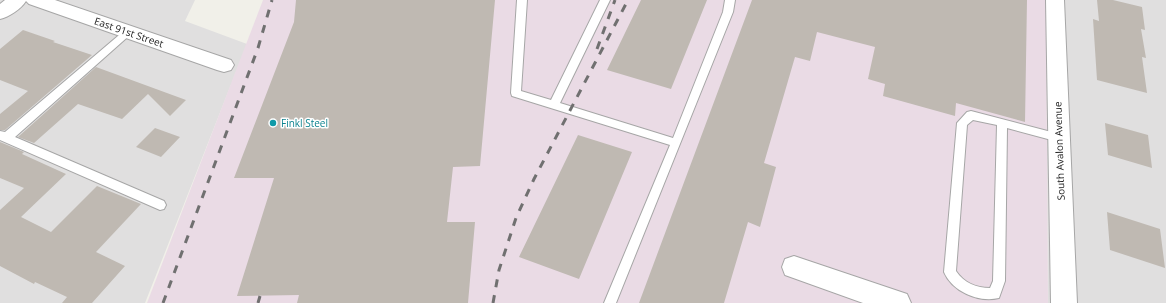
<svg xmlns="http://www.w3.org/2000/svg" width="1166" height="303" viewBox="0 0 1166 303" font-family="'Open Sans',sans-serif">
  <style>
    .residential { fill: #e0dfdf }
    .industrial { fill: #eadbe5 }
    .building { fill: #bfb9b2 }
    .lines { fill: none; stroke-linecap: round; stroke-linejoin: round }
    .service-casing { stroke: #a6a6a6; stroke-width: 2 }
    .minor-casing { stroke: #a6a6a6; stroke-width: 2 }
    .service { fill: #fff; fill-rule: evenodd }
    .minor { fill: #fff; fill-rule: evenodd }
    .rail { stroke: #707070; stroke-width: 3; stroke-dasharray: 8 8; stroke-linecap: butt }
    .culture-dot { fill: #0f9aa8; stroke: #fff; stroke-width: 1.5 }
    .labels { text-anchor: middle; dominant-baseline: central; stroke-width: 3; stroke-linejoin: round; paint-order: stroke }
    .street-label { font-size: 10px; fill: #222; stroke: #fff }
    .culture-label { font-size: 10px; fill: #0d838f; stroke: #fff; text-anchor: start }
  </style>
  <rect width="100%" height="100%" fill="#f1f0e9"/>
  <!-- residential -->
  <path class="residential" d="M0,0H195L185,21L247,44L145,303H0Z
    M1046,0H1166V303H1048Z"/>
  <!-- industrial -->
  <path class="industrial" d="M263,0H1046L1048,303H147Z"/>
  <!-- building -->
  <path class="building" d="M296,0H495L480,166L453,167L447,222H475L468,303H297L299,295L237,296L274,178H234L294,22Z
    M641,0H707L671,89L607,70Z
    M752,0H1027L1025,122L956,103L955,116L883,96L885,84L868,79L875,47L817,32L810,61L795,57L764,163L776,167L760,227L748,222L724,303H639Z
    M1097,0H1113L1142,7L1145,30L1141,29L1146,58L1142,57L1147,93L1097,80L1093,19L1099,21Z
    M23,30L55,41L53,42L92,55L5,130H0V114L28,91L0,80V49Z
    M96,67L186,100L170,116L148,94L122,119L78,104L34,143L18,137Z
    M1105,123L1148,135L1152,168L1108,155Z
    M155,128L180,137L161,157L136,147Z
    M578,135L632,152L579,279L519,257Z
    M0,142L24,152L22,154L66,174L21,217L51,232L97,186L141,204L96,252L125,266L92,303H62L67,297L35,282L34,284L0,266V210L24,188L0,178Z
    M1107,212L1160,229L1165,268L1110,250Z"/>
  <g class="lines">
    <!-- service casing -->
    <g class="service-casing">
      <path id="service" d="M517,0H527L521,91L551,100L600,0H610L560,103L673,138L723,12L725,0H735L733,12L616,303H604L670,145L512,96L511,93Z
        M128,29L131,30L133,32L131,34L15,137L164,201L166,205L164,209L160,210L0,140V131L5,132L125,30Z
        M971,111L1059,134L1063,135L1064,138L1063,141L1059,142L1007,128L1005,281L999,298C978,303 952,291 944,272L957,123L967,112ZM973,120L997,125L993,281L990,288C977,288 964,283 956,271L967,125Z"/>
    </g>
    <!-- minor casing -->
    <g class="minor-casing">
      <path id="minor" d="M5,0H55L231,60L234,65L231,70L224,72L217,70L29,4L26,1C21,9 9,17 0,19V4Z
        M1046,0H1064L1077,303H1051Z
        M794,256L907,294L911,303H863L785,275L782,267L785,259Z"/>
    </g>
    <!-- service -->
    <use href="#service" class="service"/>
    <!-- minor -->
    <use href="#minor" class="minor"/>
    <!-- rail -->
    <path class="rail" d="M597,49L615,0
      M163,303L258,48L272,0
      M258,303L260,296
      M493,303L499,270L516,218L534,179L628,0"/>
  </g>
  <!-- markers -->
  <circle class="culture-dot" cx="273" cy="123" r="4"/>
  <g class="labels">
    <!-- street labels -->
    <g class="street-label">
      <text transform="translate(129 32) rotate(19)">East 91st Street</text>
      <text transform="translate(1059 151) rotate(-92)">South Avalon Avenue</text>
    </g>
    <!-- culture labels -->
    <g class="culture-label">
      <text x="281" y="123">Finkl Steel</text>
    </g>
  </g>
</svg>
